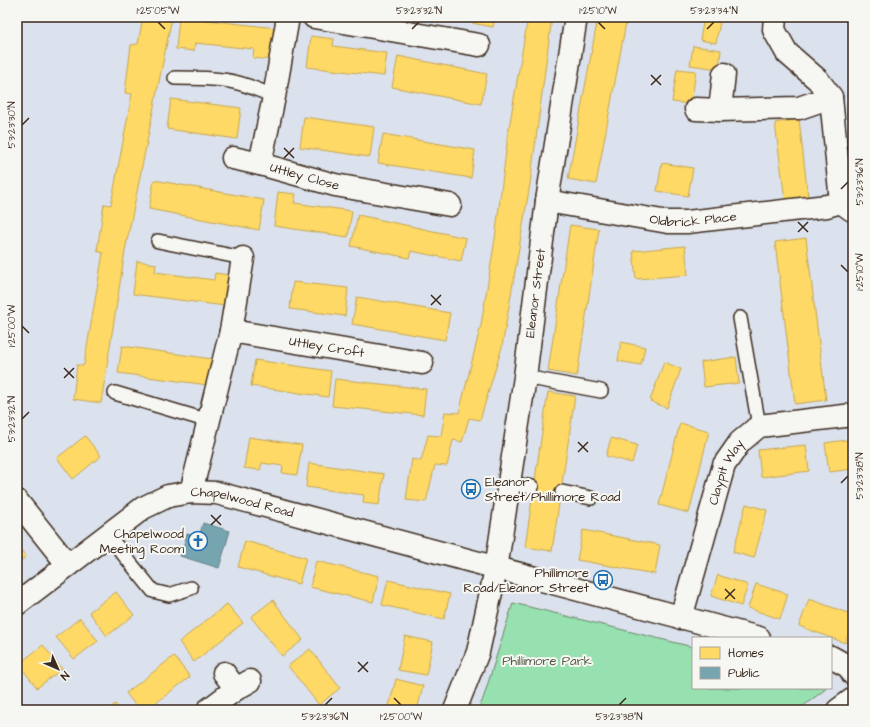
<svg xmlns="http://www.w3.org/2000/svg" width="870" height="727" viewBox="0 0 870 727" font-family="'Architects Daughter',sans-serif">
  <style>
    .green { fill: #97e0af; stroke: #698566 }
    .homes { fill: #ffd966; stroke: #c4a450 }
    .public { fill: #76a5af; stroke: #648084 }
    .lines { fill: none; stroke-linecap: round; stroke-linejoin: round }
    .lane-casing { stroke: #3b2a1e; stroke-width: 16 }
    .street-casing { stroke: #3b2a1e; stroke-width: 25 }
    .lane { stroke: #f6f6f2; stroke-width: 13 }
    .street { stroke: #f6f6f2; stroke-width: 22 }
    .ticks { fill: none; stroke: #3b2a1e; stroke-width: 1.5 }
    .labels { text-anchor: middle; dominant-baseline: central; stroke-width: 4; stroke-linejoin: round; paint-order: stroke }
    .street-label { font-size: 13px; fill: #3b2a1e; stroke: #f6f6f2 }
    .poi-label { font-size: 13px; fill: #3b2a1e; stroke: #f6f6f2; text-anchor: end }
    .park-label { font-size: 13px; fill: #525842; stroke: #f6f6f2 }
    .neatline { fill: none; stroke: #3b2a1e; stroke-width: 1.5 }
    .ticks-label { font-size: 10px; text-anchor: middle; fill: #3b2a1e }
  </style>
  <rect width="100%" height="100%" fill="#dbe2ed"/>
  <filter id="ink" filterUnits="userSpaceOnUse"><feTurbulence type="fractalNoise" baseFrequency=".025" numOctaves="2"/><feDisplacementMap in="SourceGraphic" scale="8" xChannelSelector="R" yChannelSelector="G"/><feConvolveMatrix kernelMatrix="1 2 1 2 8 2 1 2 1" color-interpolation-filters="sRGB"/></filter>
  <g filter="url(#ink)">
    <!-- green -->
    <path class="green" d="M513,603L693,647V688H827L798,710H478L483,699Z"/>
    <!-- homes -->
    <path class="homes" d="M143,17H172L125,251L101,403L73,399L77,365H84L103,253L97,251L104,204L111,205L132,94L125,93L131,45L138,44Z
      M179,17L276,28L272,60L253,58L254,49L195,43L194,51L176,49Z
      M474,17H495L493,27L472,23Z
      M528,17H552L530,184L502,347L480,420L469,418L462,442L453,440L447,466L435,465L426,502L406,500L412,459L421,461L428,435L441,436L445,412L459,413L481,325L495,239L509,128Z
      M598,17H627L596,184L568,179Z
      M704,17H721L716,43L700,40Z
      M311,36L334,39L333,46L387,53L384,76L307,67Z
      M693,46L721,50L719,69L690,65Z
      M398,56L487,74L481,104L392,87Z
      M677,69L696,71L691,104L672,102Z
      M171,99L241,108L237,139L167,129Z
      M304,117L374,127L370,157L300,147Z
      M799,119L808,197L785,200L775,123Z
      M383,134L475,150L471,178L378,163Z
      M662,163L693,168L688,196L657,191Z
      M154,180L264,200L259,230L149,209Z
      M278,192L296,194L294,203L352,211L348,237L274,226Z
      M358,215L466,238L461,261L411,251L409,258L351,246Z
      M570,225L599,229L577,376L548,371Z
      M806,238L826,400L795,404L775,242Z
      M685,246L688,275L636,279L633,251Z
      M137,261L156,264L155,272L214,280L215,273L229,275L225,306L133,294Z
      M293,282L348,288L345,316L290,309Z
      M357,297L450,313L445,340L352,324Z
      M621,342L645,347L641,365L618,361Z
      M122,346L212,359L208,385L118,373Z
      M736,357L739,383L704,387L701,362Z
      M255,360L331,371L328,397L251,386Z
      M664,362L681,369L667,408L650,401Z
      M335,379L426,389L423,415L332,406Z
      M548,392L575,396L552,551L525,547Z
      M680,423L709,431L689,513L659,505Z
      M85,436L101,456L73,479L57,458Z
      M249,437L302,445L297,475L282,473L283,466L262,463L260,470L244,468Z
      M611,438L637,445L632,463L606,456Z
      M853,439V469L829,472L825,443Z
      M806,445L809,471L761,477L758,450Z
      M309,463L384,474L379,505L363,503L364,495L306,487Z
      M746,504L767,510L754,558L733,552Z
      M583,530L660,545L655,574L577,560Z
      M245,541L306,558L299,584L238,567Z
      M17,544L26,557L17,563Z
      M316,561L379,576L373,602L310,587Z
      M718,575L748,585L741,606L711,596Z
      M388,580L450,594L444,619L382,605Z
      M756,584L788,594L780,619L748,608Z
      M116,592L134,615L107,636L89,612Z
      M809,599L853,615V622L845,643L799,626Z
      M273,600L303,640L282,656L251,617Z
      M227,604L243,623L194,662L179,642Z
      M80,618L98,641L74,659L56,637Z
      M405,636L433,642L426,675L398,670Z
      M43,645L62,669L37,688L19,664Z
      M310,649L340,688L319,705L288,666Z
      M174,656L190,677L146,710H139L126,693Z
      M396,679L423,686L417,710H388Z
      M115,704L120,710H108Z"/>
    <!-- public -->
    <path class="public" d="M203,523L230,531L219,568L180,556L187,534L199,537Z"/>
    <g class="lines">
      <!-- lane casing -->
      <g class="lane-casing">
        <path id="lane" d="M175,78C217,78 236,78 274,97
          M158,241L243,258
          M740,318L759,426
          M525,377L601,391
          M115,393L209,421
          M509,483L532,487
          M562,492L591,498
          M107,534L153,591L169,595L191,588"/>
      </g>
      <!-- street casing -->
      <g class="street-casing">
        <g id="street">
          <path id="s1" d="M288,17L274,97L260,164L335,185L450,205"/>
          <path d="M314,17L479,45"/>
          <path d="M775,17L774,30L787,53L818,80L831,97L841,202L852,210"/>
          <path d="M724,74L720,110L799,108L831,97"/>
          <path d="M696,109L720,110"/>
          <path d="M233,158L260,164"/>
          <path id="s2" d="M547,201L668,222H687L827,206L841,202"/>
          <path id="s3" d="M231,331L422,363"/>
          <path d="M191,492L231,331L243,258"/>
          <path d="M17,501L68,565"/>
          <path id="s4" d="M17,604L143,508L168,496L191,492L217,493L759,638"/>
          <path id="s5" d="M681,618L724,465L740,442L759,426L853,415"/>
          <path d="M831,657L849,667L853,674"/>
          <path d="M224,673L236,689L250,681"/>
          <path d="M208,710L236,689"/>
          <path id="s6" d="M455,710L478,652L496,569L525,377L547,201L576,17"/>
          <path d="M838,710L853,699"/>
        </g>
      </g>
      <!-- lane -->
      <use href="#lane" class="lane"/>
      <!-- street -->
      <use href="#street" class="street"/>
    </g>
  </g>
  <!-- ticks -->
  <path class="ticks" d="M158,22L165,29M598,22L605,29M412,29L419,22M707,29L714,22M651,75L661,85M651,85L661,75M22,125L29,118M284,148L294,158M284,158L294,148M841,189L848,182M798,222L808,232M798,232L808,222M841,265L848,272M431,295L441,305M431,305L441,295M22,326L29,333M64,368L74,378M64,378L74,368M22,419L29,412M578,442L588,452M578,452L588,442M841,483L848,476M211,515L221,525M211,525L221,515M725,589L735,599M725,599L735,589M358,662L368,672M358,672L368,662M394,698L401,705M325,705L332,698M619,705L626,698"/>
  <!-- icons -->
  <defs>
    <g id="bus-ring" transform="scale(1)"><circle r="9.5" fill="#f6f6f2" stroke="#1f6fb2" stroke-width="1.5"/><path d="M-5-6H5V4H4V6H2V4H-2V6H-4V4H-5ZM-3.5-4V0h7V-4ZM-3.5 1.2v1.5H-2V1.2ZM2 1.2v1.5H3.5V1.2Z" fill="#1f6fb2"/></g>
    <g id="church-ring" transform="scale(1)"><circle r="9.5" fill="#f6f6f2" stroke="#1f6fb2" stroke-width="1.5"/><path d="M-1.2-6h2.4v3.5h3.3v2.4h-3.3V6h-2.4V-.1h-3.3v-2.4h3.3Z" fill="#1f6fb2"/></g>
  </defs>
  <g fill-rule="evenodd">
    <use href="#bus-ring" x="471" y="489"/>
    <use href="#church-ring" x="198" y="541"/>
    <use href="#bus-ring" x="603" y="580"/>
  </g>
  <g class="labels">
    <!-- street labels -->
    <g class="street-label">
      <text stroke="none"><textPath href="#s1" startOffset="196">Uttley Close</textPath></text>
      <text stroke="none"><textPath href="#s2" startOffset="148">Oldbrick Place</textPath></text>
      <text stroke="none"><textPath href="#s6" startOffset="426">Eleanor Street</textPath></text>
      <text stroke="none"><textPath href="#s3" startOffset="97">Uttley Croft</textPath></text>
      <text stroke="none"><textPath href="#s5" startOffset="153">Claypit Way</textPath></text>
      <text stroke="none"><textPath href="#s4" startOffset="262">Chapelwood Road</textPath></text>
    </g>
    <!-- poi labels -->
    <g class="poi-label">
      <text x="485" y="482" text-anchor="start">Eleanor<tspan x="485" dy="15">Street/Phillimore Road</tspan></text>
      <text x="184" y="534">Chapelwood<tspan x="184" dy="15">Meeting Room</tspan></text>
      <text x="589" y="573">Phillimore<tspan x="589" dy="15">Road/Eleanor Street</tspan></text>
    </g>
    <!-- park labels -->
    <g class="park-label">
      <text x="547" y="661">Phillimore Park</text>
    </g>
  </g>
  <!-- margin -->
  <rect width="870" height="727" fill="none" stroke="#f6f6f2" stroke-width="44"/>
  <!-- legend -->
  <rect x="692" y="637" width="140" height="52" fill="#f6f6f2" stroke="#aba49d"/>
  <rect x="700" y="647" width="20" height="12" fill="#ffd966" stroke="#aba49d"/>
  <text x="728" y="657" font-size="12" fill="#3b2a1e">Homes</text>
  <rect x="700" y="667" width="20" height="12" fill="#76a5af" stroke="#aba49d"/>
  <text x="728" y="677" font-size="12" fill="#3b2a1e">Public</text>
  <!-- north arrow -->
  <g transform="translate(58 669) rotate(135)" stroke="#f6f6f2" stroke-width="3" paint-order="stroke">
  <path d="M0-3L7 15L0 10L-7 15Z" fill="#3b2a1e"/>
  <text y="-6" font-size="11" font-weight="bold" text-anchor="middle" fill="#3b2a1e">N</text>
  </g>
  <rect x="22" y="22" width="826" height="683" class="neatline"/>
  <g class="ticks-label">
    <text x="158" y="14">1°25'05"W</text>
    <text x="419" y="14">53°23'32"N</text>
    <text x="598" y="14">1°25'10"W</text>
    <text x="714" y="14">53°23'34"N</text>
    <text transform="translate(11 125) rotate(-90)" y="4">53°23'30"N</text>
    <text transform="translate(859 182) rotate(-90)" y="4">53°23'36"N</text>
    <text transform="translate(859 272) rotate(-90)" y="4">1°25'10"W</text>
    <text transform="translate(11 326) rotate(-90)" y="4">1°25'00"W</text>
    <text transform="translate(11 419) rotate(-90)" y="4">53°23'32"N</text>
    <text transform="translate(859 476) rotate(-90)" y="4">53°23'38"N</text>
    <text x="325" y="720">53°23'36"N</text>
    <text x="401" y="720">1°25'00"W</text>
    <text x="619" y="720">53°23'38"N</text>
  </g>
</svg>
